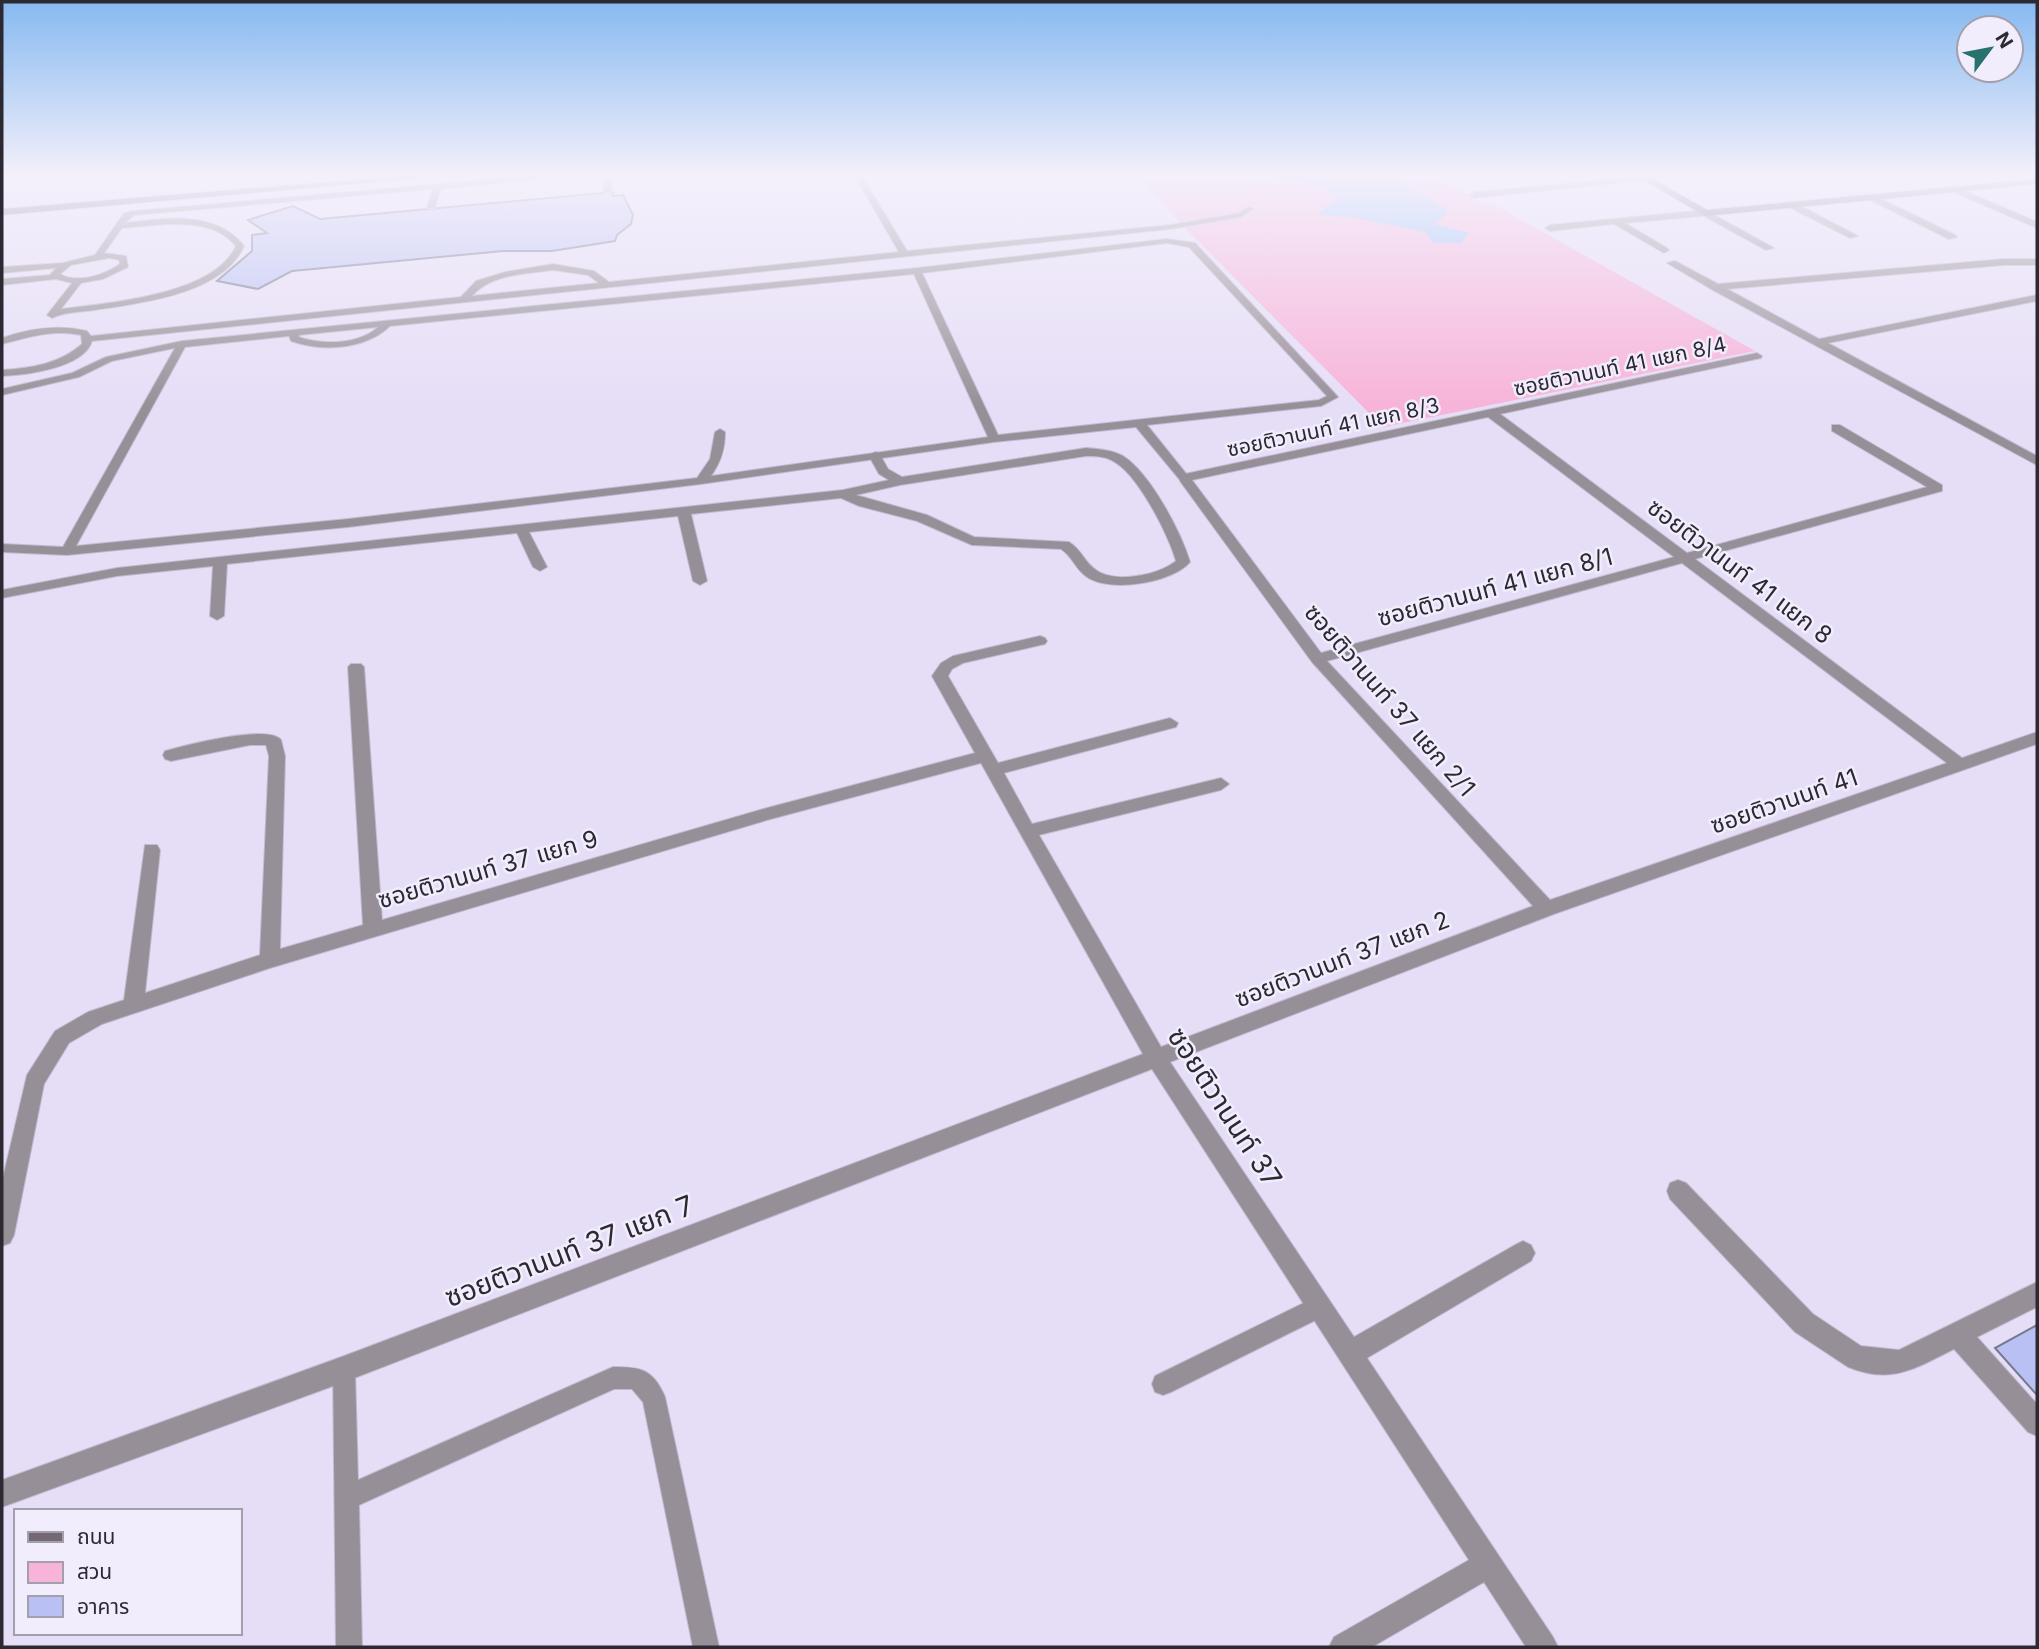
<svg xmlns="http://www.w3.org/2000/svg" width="2039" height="1649" viewBox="0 0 2039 1649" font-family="Inter,'Noto Sans Thai',sans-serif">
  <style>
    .green { fill: #f7b3d9 }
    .water { fill: #94c1fb }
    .building { fill: #b9c1f4; stroke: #76798f; stroke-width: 2 }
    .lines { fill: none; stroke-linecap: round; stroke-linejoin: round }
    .lane-casing { stroke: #c1bad0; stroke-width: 2 }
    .street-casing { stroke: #c1bad0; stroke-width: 2 }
    .secondary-casing { stroke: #c1bad0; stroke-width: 2 }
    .lane { fill: #978f98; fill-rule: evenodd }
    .street { fill: #978f98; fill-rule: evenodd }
    .secondary { fill: #736874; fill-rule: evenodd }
    .labels { text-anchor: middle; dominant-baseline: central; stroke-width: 5; stroke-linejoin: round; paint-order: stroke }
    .far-street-label { font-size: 21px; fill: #2c2932; stroke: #f2edfc }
    .street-label { font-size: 24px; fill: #2c2932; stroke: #f2edfc }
    .near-street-label { font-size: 28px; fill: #2c2932; stroke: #f2edfc }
  </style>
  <rect width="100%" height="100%" fill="#e6def7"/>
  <!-- green -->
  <path class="green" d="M1138,176H1434L1485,204L1491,203L1755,351L1383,427L1188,231Z"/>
  <!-- water -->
  <path class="water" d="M1247,176H1390L1446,209L1445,215L1434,224L1469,233L1461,243L1432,242L1425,232L1351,217L1316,215L1338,198L1322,185Z"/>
  <!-- building -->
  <path class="building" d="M613,192V196L623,195L633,215L631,224L617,235L615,241L552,251H503L292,271L258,289L217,281L252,251V235L267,233L248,220L293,206L320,219Z
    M2037,1325V1395L1995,1348Z"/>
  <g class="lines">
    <!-- lane casing -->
    <g class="lane-casing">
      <path id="lane" d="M531,176L555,177L441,189L435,207L431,209L427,207L433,189L134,215L125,223C166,218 216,210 244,246C223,294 141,303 95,310C81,312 64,312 52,318L47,315L72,283L56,279L2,285V279L50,275L56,268L2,273V267L63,263L95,255L124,213L133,211ZM167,224C194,224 218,225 236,246C214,295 109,303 61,309L81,283L103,279L128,267L126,256L104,253L122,228ZM109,258L119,260L120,264C104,275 78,284 60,274L71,265Z
        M604,176H612L611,191L607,193L603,191Z
        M855,176H862L907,251L1170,225L1239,213L1249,207L1253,209L1241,217L1170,229L92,341C84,368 26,375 2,376V370C32,368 59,364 82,344L81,335C53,329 29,337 2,344V338C31,328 58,324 87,331L91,336L461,297L476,281L505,272L553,264L594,271L609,282L899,252ZM553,270L588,275L599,283L472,296C491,274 525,274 553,270Z
        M1167,239L1195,243L1338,397L1321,406L1147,425L1188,476V480H1180L1136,427L994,442L701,484L348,527L67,555L2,552V544L63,547L175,348L112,361L79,377L2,395V389L72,373L106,357L182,341L917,268ZM1167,243L1189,247L1327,396L1319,400L998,435L922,273ZM914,274L988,437L711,476C721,462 725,449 725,432L720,429L715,432L710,459L697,478L348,519L76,546L185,347L289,336L291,341C322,352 365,350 390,326ZM378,327C359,345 322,345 299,337V335Z
        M1320,1295L1328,1298L1331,1306L1328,1314L1171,1392L1163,1395L1155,1392L1152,1384L1155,1376Z
        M344,1358L352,1361L355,1369L358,1480L613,1367C641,1367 653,1369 665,1397L719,1647H693L643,1402L632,1389H614L359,1505L362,1647H336L333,1369L336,1361Z"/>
    </g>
    <!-- street casing -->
    <g class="street-casing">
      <path id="street" d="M1649,176H1685L1474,198L1470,195L1474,192Z
        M1956,187L2037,222V228L1953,192Z
        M1873,195L1955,235L1957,237L1949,239L1870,200Z
        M1789,203H1795L1858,236L1850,238L1789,207Z
        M1705,210L1774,248L1766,250L1704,216L1625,223L1667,248L1669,250L1664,253L1614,224L1550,231L1545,228L1550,225Z
        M2004,259H2037V265H2004L1727,289L1819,339L2037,295V301L1828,343L2037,456V465L1711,289L1667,263L1675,261L1718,284Z
        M1757,353L1762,356L1761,358L1500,414L1687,553L1927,487L1832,431V425H1840L1942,485V491L1695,559L1962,758L2037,732V744L1554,914L1170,1062L1354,1337L1515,1245L1523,1241L1531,1245L1535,1253L1531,1261L1367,1358L1553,1637L1558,1647H1526L1484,1582L1372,1647H1329L1334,1637L1469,1560L1152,1069L344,1382L2,1507V1480L344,1356L1143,1054L981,763L767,820L270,968L102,1024L69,1043L44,1084L14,1235L10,1243L2,1246V1182L27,1075L55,1031L88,1012L124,1000L145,845H157L160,850L145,993L260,955L269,756L266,745H250L171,761L165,759L163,755L165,751C186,745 268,724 281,740L285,756L280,949L363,925L348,667L351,664H361L364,667L382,920L767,808L975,753L932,676L941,663L953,656L1040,636L1045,638L1047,641L1045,644L963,663L952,669L948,676L998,763L1170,718L1178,723L1176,727L1004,773L1032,824L1221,778L1229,784L1221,790L1039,835L1161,1047L1533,906L1312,662L1180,481V475ZM1488,417L1674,557L1321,653L1192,480ZM1682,563L1947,763L1550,900L1327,661Z
        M1086,448C1098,449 1112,450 1123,456C1150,473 1181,532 1190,562C1172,583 1110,593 1087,577C1076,570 1072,556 1061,549L972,545L917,521L859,506L841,498L691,514L707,581L700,585L693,581L678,516L529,532L547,567L540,571L533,567L517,533L227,564L224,616L217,620L210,616L213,566L117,576L2,598V590L117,568L843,490L889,480L879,474L869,456L875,452L879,453L888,469L902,477ZM1086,456C1095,456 1104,456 1113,461C1138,474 1168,534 1176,561C1159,575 1115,584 1096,570C1085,563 1081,549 1069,542L974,537L927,515L856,495L900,485Z
        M1678,1180L1686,1183L1813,1314L1861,1346L1899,1350L2037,1282V1307L1977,1337L2037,1404V1436L2028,1432L1954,1349C1916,1368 1892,1385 1848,1367L1795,1332L1670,1199L1667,1191L1670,1183Z"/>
    </g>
    <!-- secondary casing -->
    <g class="secondary-casing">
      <path id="secondary" d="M402,176H442L2,215V209Z
        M1637,176H1648L1707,210L2037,179V184L1705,216Z"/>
    </g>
    <!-- lane -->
    <use href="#lane" class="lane"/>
    <!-- street -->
    <use href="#street" class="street"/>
    <!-- secondary -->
    <use href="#secondary" class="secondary"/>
  </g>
  <!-- sky -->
  <linearGradient id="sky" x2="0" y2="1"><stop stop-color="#86b9f0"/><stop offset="0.43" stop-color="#f4f0fb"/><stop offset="1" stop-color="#f4f0fb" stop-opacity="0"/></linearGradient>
  <rect width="2039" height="407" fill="url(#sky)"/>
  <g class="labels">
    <!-- far-street labels -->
    <g class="far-street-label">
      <text transform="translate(1620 366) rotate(-12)">ซอยติวานนท์ 41 แยก 8/4</text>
      <text transform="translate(1333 427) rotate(-12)">ซอยติวานนท์ 41 แยก 8/3</text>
    </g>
    <!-- street labels -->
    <g class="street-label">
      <text transform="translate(1740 571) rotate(37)">ซอยติวานนท์ 41 แยก 8</text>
      <text transform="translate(1495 587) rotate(-15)">ซอยติวานนท์ 41 แยก 8/1</text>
      <text transform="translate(1390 700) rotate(49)">ซอยติวานนท์ 37 แยก 2/1</text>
      <text transform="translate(1784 801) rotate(-19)">ซอยติวานนท์ 41</text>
      <text transform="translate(488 869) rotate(-16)">ซอยติวานนท์ 37 แยก 9</text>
      <text transform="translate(1342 959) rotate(-21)">ซอยติวานนท์ 37 แยก 2</text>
    </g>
    <!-- near-street labels -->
    <g class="near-street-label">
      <text transform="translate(1225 1107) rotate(57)">ซอยติวานนท์ 37</text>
      <text transform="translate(569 1251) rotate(-21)">ซอยติวานนท์ 37 แยก 7</text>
    </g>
  </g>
  <!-- border -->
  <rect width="2039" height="1649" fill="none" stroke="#2c2932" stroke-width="7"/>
  <!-- legend -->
  <rect x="14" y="1509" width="228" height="126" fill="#f2edfc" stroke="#a39fab" stroke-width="2"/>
  <rect x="28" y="1532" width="35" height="10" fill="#736874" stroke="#a39fab" stroke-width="2"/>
  <text x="77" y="1544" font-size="21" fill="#2c2932">ถนน</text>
  <rect x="28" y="1562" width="35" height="21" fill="#f7b3d9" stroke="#a39fab" stroke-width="2"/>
  <text x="77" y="1579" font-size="21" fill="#2c2932">สวน</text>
  <rect x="28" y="1596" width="35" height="21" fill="#b9c1f4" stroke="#a39fab" stroke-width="2"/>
  <text x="77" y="1614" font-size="21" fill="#2c2932">อาคาร</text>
  <!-- north arrow -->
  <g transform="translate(1990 49) rotate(58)"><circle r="33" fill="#f2edfc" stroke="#a39fab" stroke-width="2"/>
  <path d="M0-5L12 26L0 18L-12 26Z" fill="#28716d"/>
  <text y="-10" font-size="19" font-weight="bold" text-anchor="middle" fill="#2c2932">N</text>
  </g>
</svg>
